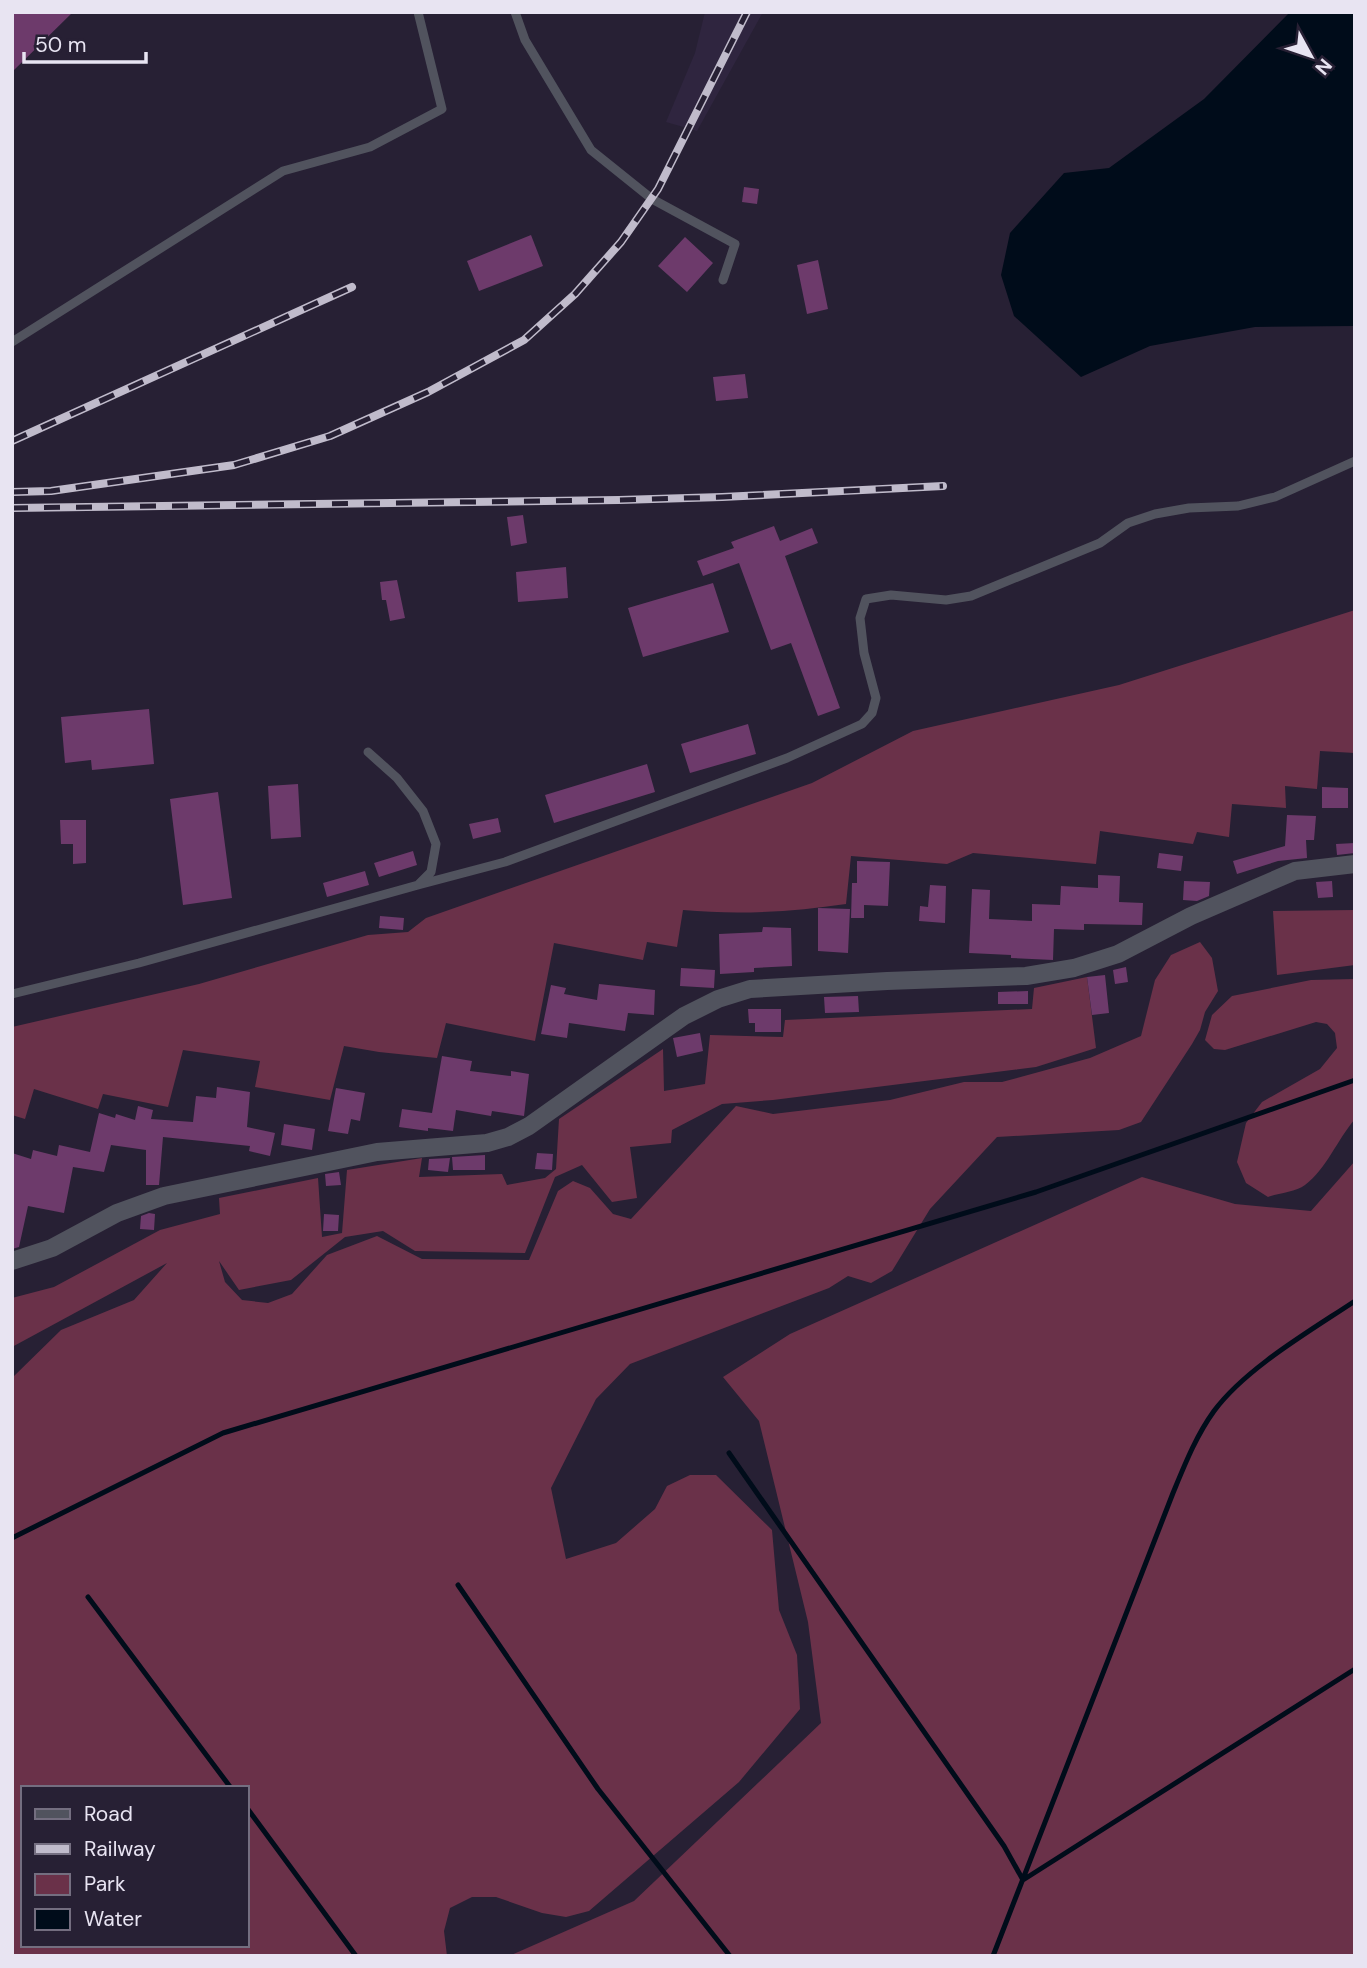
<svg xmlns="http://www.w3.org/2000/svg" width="1367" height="1968" viewBox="0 0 1367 1968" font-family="'DM Sans',sans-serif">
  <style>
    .built { fill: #2f253f }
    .green { fill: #6a3149; fill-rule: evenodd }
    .water { fill: #000c1a }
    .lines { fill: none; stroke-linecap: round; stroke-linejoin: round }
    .stream { stroke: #000c1a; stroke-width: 5 }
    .building { fill: #6d3a6b }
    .service { stroke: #51535e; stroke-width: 9 }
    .minor { stroke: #51535e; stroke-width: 18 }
    .rail-casing { stroke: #c0bbcb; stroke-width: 8 }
    .rail { stroke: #272034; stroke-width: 5; stroke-dasharray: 16; stroke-linecap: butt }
  </style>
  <rect width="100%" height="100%" fill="#272034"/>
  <!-- built -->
  <path class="built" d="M705,12H763L697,131L666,122L695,53Z"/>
  <!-- green -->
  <path class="green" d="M1355,610V753L1320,751L1317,789L1285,786L1286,808L1232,804L1229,837L1197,832L1193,844L1100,831L1096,864L973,853L947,864L851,856L846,904C792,912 738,915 683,910L677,947L647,942L643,960L554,943L535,1041L446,1023L437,1058L379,1052L344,1046L330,1100L255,1087L260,1061L183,1050L168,1107L103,1094L98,1109L34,1089L25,1119L12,1115V1027L199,984L368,935L408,932L426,918L812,783L913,731L1119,685Z
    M1355,910V965L1277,975L1273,911Z
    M1200,942L1212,958L1218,991L1205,1012L1200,1030L1192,1044L1141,1122L1119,1130L997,1137L930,1209L892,1271L871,1283L848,1276L829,1288L630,1364L596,1399L551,1488L566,1559L616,1543L655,1509L667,1486L690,1475H716L772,1530L779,1610L797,1655L800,1709L739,1782L589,1911L566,1917L542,1913L496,1897H472L450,1908L444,1931L447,1956H12V1378L61,1330L134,1300L167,1263L12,1347V1298L54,1287L160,1230L220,1214L219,1198L318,1178L322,1237L342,1233L347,1170L422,1158L419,1177L502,1174L507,1185L545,1178L556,1169L559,1119L663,1049L664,1091L705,1084L710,1035L783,1037L785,1020L1032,1009L1034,988L1087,977L1096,1048L1036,1067L773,1100L722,1104L672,1130L671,1143L630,1147L637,1198L612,1202L582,1165L555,1177L525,1253L415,1251L383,1231L345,1237L291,1280L239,1290L219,1261L225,1282L242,1300L268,1303L292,1294L327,1255L377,1236L422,1259L529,1260L558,1191L573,1181L590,1188L613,1214L631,1219L736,1106L773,1114L890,1100L964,1082H1002L1090,1058L1141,1036L1155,980L1171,955ZM23,1788H247V1945H23Z
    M1355,979V1119C1337,1140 1327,1168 1305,1185C1296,1192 1279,1193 1268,1197L1246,1183L1237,1162L1246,1123L1262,1102L1320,1069L1337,1048L1335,1033L1327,1024L1316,1022L1225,1050L1214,1049L1205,1040L1212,1015L1232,996L1311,980Z
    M1355,1161V1956H509L634,1901L821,1723L808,1622L759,1421L723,1377L790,1334L1142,1177L1235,1204L1311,1211Z"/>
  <!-- water -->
  <path class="water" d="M1290,12H1355V326L1255,327L1150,346L1081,377L1014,316L1001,275L1010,233L1064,173L1109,168L1204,99Z"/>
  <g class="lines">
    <!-- stream -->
    <path class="stream" d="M729,1453L1004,1846L1023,1880L1355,1669
      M12,1538L223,1433L1036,1192L1355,1080
      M458,1585L598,1789L730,1956
      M88,1597L231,1788
      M247,1808L356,1956
      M993,1956L1173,1493C1185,1464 1196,1436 1214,1411C1246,1368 1310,1331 1355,1301"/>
  </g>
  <!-- building -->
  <path class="building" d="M12,12H73L12,72Z
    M744,187L759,189L757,204L742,202Z
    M531,235L543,266L479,291L467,261Z
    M685,237L713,263L687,292L658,266Z
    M818,260L828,309L807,314L797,265Z
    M745,374L748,398L716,401L713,377Z
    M523,515L527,543L511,546L507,517Z
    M774,526L780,541L812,528L818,543L785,556L840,708L818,716L791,643L771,650L739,563L703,576L697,561L734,548L731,542Z
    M566,567L568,598L518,602L516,572Z
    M397,580L405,618L390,621L386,600H382L380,582Z
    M713,583L729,632L643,657L628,608Z
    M149,709L154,764L92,770L91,760L65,763L61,717Z
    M748,724L756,754L690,773L681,744Z
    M647,764L655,792L554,823L545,795Z
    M298,784L301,837L271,839L268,786Z
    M1322,787L1348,788V808H1322Z
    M218,792L232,898L183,905L170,799Z
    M1287,815L1316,816L1314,840H1306L1307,858L1278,861L1237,874L1233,861L1285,846Z
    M498,818L501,832L473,839L469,824Z
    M60,820H86V863L73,864V844H61Z
    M1355,843V853L1337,855L1336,844Z
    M413,851L417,865L379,877L374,863Z
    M1159,853L1183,856L1181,871L1157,868Z
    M857,861L890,862L888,906L864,905V918H851L852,883H857Z
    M365,871L369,885L327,897L323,883Z
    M1098,875L1120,876L1119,902L1143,903L1142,925L1084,924V930L1054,929L1053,960L1011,958V955L969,953L972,889L990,890L989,919L1032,921V904L1060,905L1061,886L1098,888Z
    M1184,881L1210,882L1209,896L1197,901L1183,900Z
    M1332,881L1333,897L1318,898L1316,882Z
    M930,885L946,886L945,923L919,921L920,906L928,907Z
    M818,908L850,909L848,953L818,951Z
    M380,916L404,918L403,930L379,928Z
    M763,927L791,928L792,966L754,968V972L720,974L719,934L762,932Z
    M1126,967L1128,982L1115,984L1113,970Z
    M681,968L715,970L714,988L680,986Z
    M1105,975L1109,1013L1092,1015L1087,977Z
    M599,984L655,990L654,1015L628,1013L625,1031L569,1023L567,1038L541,1034L551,985L566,988L564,994L597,1000Z
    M1028,991V1004H998V992Z
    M858,996L859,1012L825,1013L824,997Z
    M748,1009H781V1032H755V1023H749Z
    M700,1033L703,1051L677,1057L673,1038Z
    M442,1056L472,1061L470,1071L511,1076V1071L529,1074L524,1116L492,1111L491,1116L456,1110L453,1131L428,1128V1131L399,1127L402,1109L432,1113Z
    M217,1087L250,1092L247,1127L275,1133L270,1156L249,1151L250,1146L163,1137L159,1185H146V1150L111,1145L104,1172L73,1167L64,1213L28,1206L19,1247L12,1249V1153L31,1159L33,1150L57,1156L59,1145L90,1152L99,1113L115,1118L116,1114L135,1120L138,1106L153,1110L151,1119L193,1122L196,1096L216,1098Z
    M336,1088L365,1093L360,1121L351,1119L348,1134L328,1131Z
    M284,1124L315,1129L312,1150L281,1145Z
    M537,1153L553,1154L552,1170L535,1169Z
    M485,1155V1170H453L452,1157Z
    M450,1158L448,1172L428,1170L429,1159Z
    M339,1172L341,1185L326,1186L325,1174Z
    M149,1213L155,1214L154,1230L140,1229L141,1216Z
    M324,1214L339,1215L338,1231H323Z"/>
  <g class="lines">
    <!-- service -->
    <path class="service" d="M515,12L525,40L591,150L652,199L735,244L723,280
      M12,342L283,171L370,147L442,109L418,12
      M418,885L505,862L787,758L862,724L872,713L876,698L864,653L860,618L866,599L891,595L946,600L971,596L1100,543L1128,523L1155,514L1189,508L1238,506L1275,497L1355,461
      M12,994L139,963L418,885L431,872L436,844L423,811L397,778L368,752"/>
    <!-- minor -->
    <path class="minor" d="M12,1261L52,1248L117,1213L164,1196L377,1152L487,1143L508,1137L529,1126L684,1016L718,999L750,989L887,981L1026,976L1074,968L1118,954L1191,916L1295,871L1355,864"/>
    <!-- rail casing -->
    <g class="rail-casing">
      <path id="rail" d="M12,441L352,287
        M12,492L51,491L234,465L330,436L428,392L524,340L575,294L621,242L658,189L747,12
        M12,508L619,500L722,497L943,486"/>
    </g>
    <!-- rail -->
    <use href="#rail" class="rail"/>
  </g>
  <!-- border -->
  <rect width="1367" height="1968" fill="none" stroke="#e8e4f2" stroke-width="28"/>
  <!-- legend -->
  <rect x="21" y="1786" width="228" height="161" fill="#272034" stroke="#746e80" stroke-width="2"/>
  <rect x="35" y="1809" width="35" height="10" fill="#51535e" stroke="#746e80" stroke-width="2"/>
  <text x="84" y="1821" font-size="21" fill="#e8e4f2">Road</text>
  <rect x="35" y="1844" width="35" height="10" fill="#c0bbcb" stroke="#746e80" stroke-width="2"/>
  <text x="84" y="1856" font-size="21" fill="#e8e4f2">Railway</text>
  <rect x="35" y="1874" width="35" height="21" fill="#6a3149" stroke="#746e80" stroke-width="2"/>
  <text x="84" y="1891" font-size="21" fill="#e8e4f2">Park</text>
  <rect x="35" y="1909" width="35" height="21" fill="#000c1a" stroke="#746e80" stroke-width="2"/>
  <text x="84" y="1926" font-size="21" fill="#e8e4f2">Water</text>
  <!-- north arrow -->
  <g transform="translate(1311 56) rotate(130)" stroke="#272034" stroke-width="5" paint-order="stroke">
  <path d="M0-5L12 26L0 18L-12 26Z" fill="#e8e4f2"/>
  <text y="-10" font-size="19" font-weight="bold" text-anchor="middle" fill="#e8e4f2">N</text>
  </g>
  <!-- scale -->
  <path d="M24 52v10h122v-10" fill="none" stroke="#e8e4f2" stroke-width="3.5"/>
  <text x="35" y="52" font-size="21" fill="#e8e4f2" stroke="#272034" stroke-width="5" paint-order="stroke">50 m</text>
</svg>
